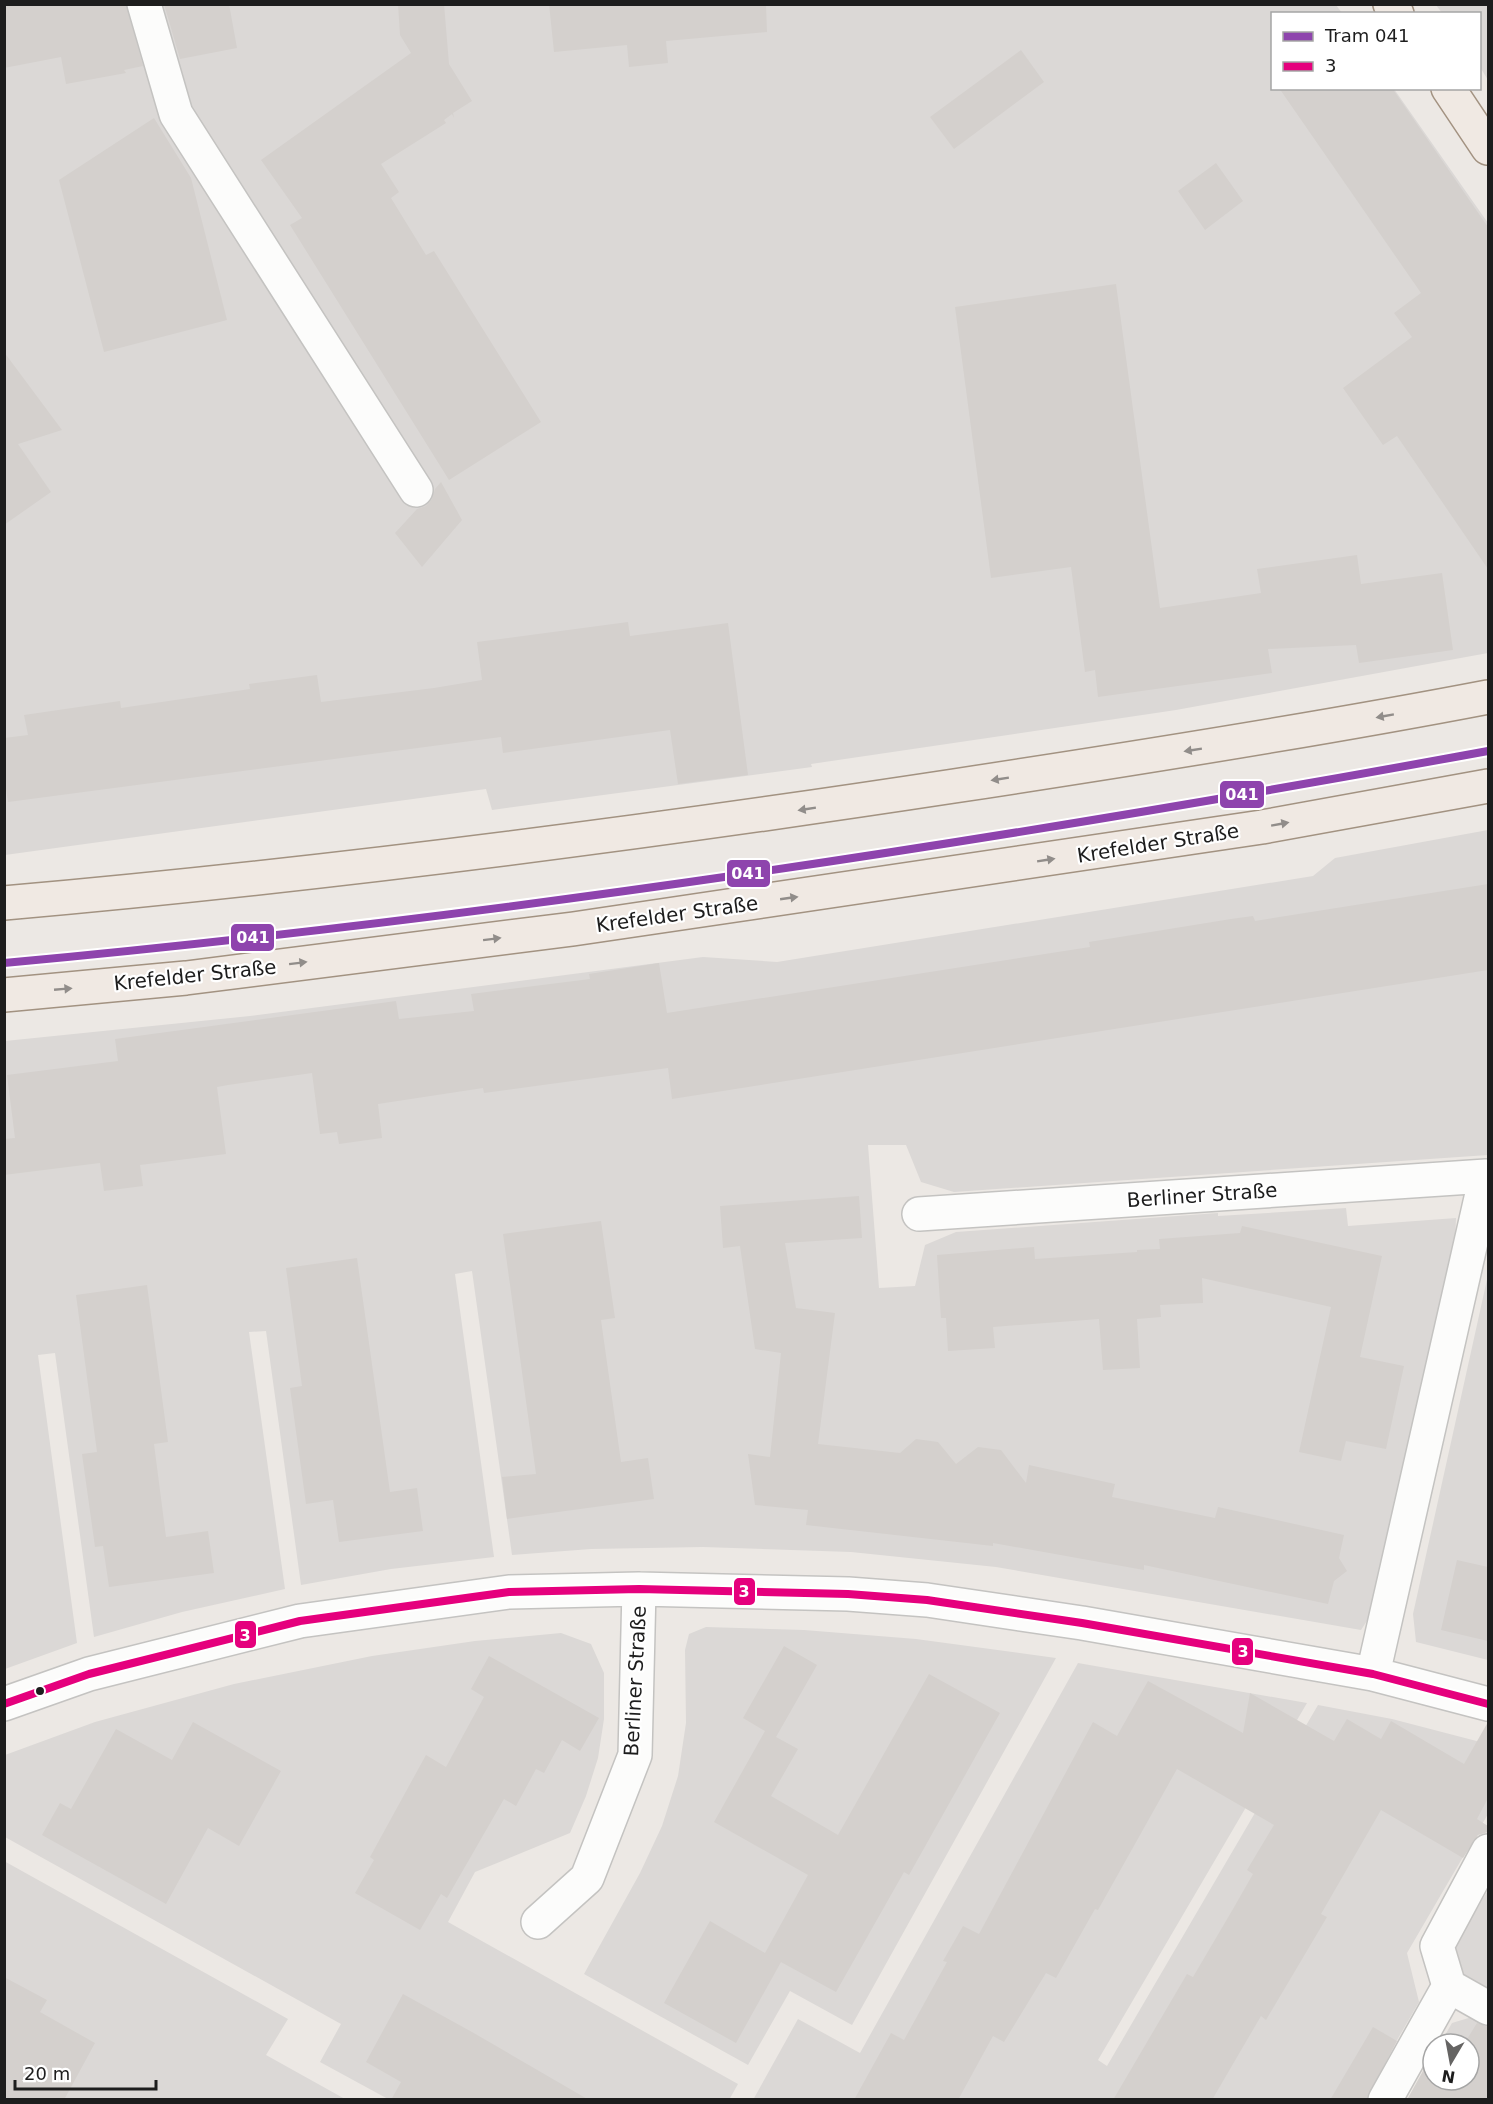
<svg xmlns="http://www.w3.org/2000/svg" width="1493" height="2104" viewBox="0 0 1493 2104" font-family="'DejaVu Sans',sans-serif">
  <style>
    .residential { fill: #dbd8d6 }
    .building { fill: #d4d0cd }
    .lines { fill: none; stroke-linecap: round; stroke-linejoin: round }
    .minor-casing { stroke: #c4c3c1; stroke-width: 36 }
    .major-casing { stroke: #a29281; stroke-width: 36 }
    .minor { stroke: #fcfcfb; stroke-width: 33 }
    .major { stroke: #f0e9e3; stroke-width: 33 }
    .bus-1-casing { stroke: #fff; stroke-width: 12 }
    .bus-1 { stroke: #e5007d; stroke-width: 8 }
    .tram-1-casing { stroke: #fff; stroke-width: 12 }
    .tram-1 { stroke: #8e44ad; stroke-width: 8 }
    .oneway { fill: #918d8a }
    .bus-dot { fill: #1d1d1d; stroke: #fff; stroke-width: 2 }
    .labels { text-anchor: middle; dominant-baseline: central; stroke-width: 4.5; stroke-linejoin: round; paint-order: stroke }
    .street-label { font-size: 20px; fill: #1d1d1d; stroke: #fff }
    .line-badge { stroke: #fff; stroke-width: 2 }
    .badge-label { font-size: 16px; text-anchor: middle; font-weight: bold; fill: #fff }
  </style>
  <rect width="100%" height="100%" fill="#ece8e4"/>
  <!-- residential -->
  <path class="residential" d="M4,5H1336L1342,13L1272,14V88L1394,89L1488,223V653L1176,710L811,764L812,767L492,810L486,789L5,855Z
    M1436,5H1488V80L1480,67V14L1442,13Z
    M1488,830V1155L954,1192L921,1182L906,1145H868L879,1288L915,1286L925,1245L956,1232L1218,1213V1216L1346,1208L1348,1226L1456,1218L1455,1243L1376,1607L1361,1630L996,1567L851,1552L703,1547L591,1549L512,1555L472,1271L455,1274L494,1557L391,1569L301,1585L266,1331L249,1332L285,1589L182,1612L94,1637L55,1353L38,1355L77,1643L5,1669V1041L250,1016L703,957L777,962L1313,876L1335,858Z
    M1488,1275V1660L1416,1642L1413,1614Z
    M706,1627L804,1630L916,1639L1056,1658L852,2025L790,1991L748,2065L584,1974L640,1873L662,1826L678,1776L686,1723L685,1650L689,1634Z
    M561,1633L591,1644L604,1673V1719L598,1758L586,1796L570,1833L475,1872L448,1922L738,2084L729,2100L388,2099L320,2062L341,2024L5,1837V1755L95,1722L234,1684L372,1656L475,1641Z
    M1078,1663L1307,1703L1098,2060L1107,2066L1318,1705L1392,1719L1488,1744V1814L1407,1953L1419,2002L1363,2099L753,2100L798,2019L860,2053Z
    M4,1861L288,2019L266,2055L345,2099H5Z
    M1488,1890V1993L1461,1977L1454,1948Z
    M1482,2014L1488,2017V2099L1407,2100L1433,2056V2080H1469V2044H1440L1452,2023Z"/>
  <!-- building -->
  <path class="building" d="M4,4H126L143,66L124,70L126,73L66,84L61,57L4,68Z
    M164,4H229L237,48L180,59Z
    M398,4H444L449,64L472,101L453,113L454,118L452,114L444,120L446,123L381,164L399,192L391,198L426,255L434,251L541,422L449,480L290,225L302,218L261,160L411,53L400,35Z
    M549,4H766L767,32L666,41L668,63L629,67L627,45L554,52Z
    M1021,50L1044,82L954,149L930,117Z
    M1279,88H1392L1488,227V569L1397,436L1383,445L1343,388L1412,337L1394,313L1421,293Z
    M154,118L191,178L227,320L104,352L59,180Z
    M1216,163L1243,201L1205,230L1178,191Z
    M1116,284L1160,608L1261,593L1257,569L1357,555L1361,584L1442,573L1453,650L1359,663L1356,645L1268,649L1272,673L1098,697L1095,670L1085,672L1071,567L991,578L955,307Z
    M4,352L62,430L18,444L51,492L4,525Z
    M441,482L462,520L422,567L395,533L417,509L426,506L432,499L435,489Z
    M628,622L630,636L728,623L748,775L678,784L670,730L503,753L501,737L8,802L4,775V738L28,735L24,715L120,701L121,708L250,689L249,684L317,675L321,702L434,688L482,680L477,642Z
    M1488,884V970L672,1099L668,1068L484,1093L483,1088L378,1104L382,1138L339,1144L337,1132L320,1134L312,1073L228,1085L217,1087L226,1154L140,1165L143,1186L104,1191L100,1163L4,1175V1139L15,1138L7,1075L118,1061L115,1039L396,1001L399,1019L474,1011L471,994L590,979L589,974L659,963L667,1013L1090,947L1089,942L1231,919L1253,916L1255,921Z
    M859,1196L862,1238L785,1243L796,1308L835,1313L818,1444L900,1453L916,1439L938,1442L956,1464L978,1447L1001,1450L1026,1483L1029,1465L1115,1484L1112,1497L1215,1518L1218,1507L1344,1535L1339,1558L1347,1571L1334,1581L1328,1604L1144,1565V1570L993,1543V1546L806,1525L808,1510L755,1505L748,1454L770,1457L781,1353L755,1349L740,1246L723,1248L720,1206Z
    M601,1221L615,1318L601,1320L621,1462L648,1458L654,1499L507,1519L502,1477L536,1474L503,1234Z
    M1242,1226L1382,1256L1360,1357L1404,1366L1386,1449L1346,1441L1341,1461L1299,1452L1331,1307L1202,1278L1203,1303L1160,1305L1161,1317L1137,1319L1140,1368L1103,1370L1099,1319L993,1327L995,1348L948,1351L946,1318H941L937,1255L1034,1247L1035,1259L1137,1252V1250L1160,1249L1159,1239L1240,1233Z
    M357,1258L390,1492L417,1488L423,1531L339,1542L333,1500L306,1504L290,1388L302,1386L286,1268Z
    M147,1285L168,1442L154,1444L166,1537L208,1531L214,1573L109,1587L103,1546L95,1547L82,1454L97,1452L76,1295Z
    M1457,1560L1488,1567V1641L1441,1630Z
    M784,1646L817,1665L776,1737L798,1749L771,1796L838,1835L929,1674L1000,1713L909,1875L904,1872L836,1992L779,1961L781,1962L736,2043L664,2003L710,1921L765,1953L808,1875L714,1822L765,1731L743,1718Z
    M489,1656L599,1718L580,1751L562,1740L544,1773L536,1769L516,1806L504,1799L447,1898L441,1894L420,1930L355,1893L374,1860L370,1857L426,1755L446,1767L484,1697L471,1689Z
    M1148,1681L1243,1733L1250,1693L1334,1741L1347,1719L1381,1739L1391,1721L1464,1764L1488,1722V1798L1477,1819L1488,1826V1832L1478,1835L1463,1858L1381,1810L1321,1914L1327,1917L1266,2020L1261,2016L1212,2100H1113L1187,1974L1193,1977L1233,1909L1253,1874L1247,1870L1274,1825L1177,1769L1098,1910L1095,1909L1056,1978L1046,1973L1004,2042L993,2036L958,2100H854L891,2033L904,2040L947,1962L943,1961L963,1926L979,1934L1093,1722L1117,1736Z
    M193,1722L281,1771L239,1846L208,1828L166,1904L42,1835L60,1803L71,1809L116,1729L172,1760Z
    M4,1977L47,2000L40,2012L95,2043L64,2100H4Z
    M403,1994L472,2032L589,2100H391L401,2082L366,2062Z
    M1477,2023L1488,2027V2100H1407L1429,2060L1433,2063V2080H1469V2044H1464Z
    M1373,2027L1397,2041L1366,2100H1330Z"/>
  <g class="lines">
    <!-- minor casing -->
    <g class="minor-casing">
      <path id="minor" d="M144,4L176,114L416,490
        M919,1214L1486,1176L1373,1674
        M4,1704L89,1674L300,1621L509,1592L639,1589L848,1594L927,1600L1082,1623L1373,1674L1488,1704
        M538,1922L587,1878L635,1755L639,1589
        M1449,1986L1488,2008
        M1385,2100L1449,1986L1437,1946L1488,1851"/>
    </g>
    <!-- major casing -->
    <g class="major-casing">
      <path id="major" d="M1390,4L1397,14
        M1448,88L1488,148
        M4,903C322,875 638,834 954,786C1132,759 1311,731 1488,697
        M4,995L186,978L573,929L1262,827L1488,786"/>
    </g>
    <!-- minor -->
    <use href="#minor" class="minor"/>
    <!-- major -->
    <use href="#major" class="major"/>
    <!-- bus-1 casing -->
    <g class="bus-1-casing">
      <path id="bus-1" d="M4,1704L89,1674L300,1621L509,1592L639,1589L848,1594L927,1600L1082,1623L1373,1674L1488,1704"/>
    </g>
    <!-- bus-1 -->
    <use href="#bus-1" class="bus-1"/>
    <!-- tram-1 casing -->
    <g class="tram-1-casing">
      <path id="tram-1" d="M4,963C502,917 997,841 1488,751"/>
    </g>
    <!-- tram-1 -->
    <use href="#tram-1" class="tram-1"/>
  </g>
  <!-- one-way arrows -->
  <defs><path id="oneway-solid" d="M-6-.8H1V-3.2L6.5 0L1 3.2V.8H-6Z" transform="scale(1.5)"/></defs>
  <g class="oneway">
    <use href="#oneway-solid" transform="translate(1385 716) rotate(170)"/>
    <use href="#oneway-solid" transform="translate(1193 750) rotate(171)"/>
    <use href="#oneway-solid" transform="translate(1000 779) rotate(171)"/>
    <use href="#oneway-solid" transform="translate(807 809) rotate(171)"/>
    <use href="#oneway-solid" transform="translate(1280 824) rotate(-10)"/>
    <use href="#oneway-solid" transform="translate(1046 860) rotate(-9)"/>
    <use href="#oneway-solid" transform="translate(789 898) rotate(-8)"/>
    <use href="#oneway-solid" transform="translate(492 939) rotate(-7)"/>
    <use href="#oneway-solid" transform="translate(298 963) rotate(-7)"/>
    <use href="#oneway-solid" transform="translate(63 989) rotate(-5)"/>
  </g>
  <!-- markers -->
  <circle class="bus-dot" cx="40" cy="1691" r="5"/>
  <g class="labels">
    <!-- street labels -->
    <g class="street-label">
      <text transform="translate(1158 843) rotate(-9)">Krefelder Straße</text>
      <text transform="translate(677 914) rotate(-8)">Krefelder Straße</text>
      <text transform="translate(195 975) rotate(-6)">Krefelder Straße</text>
      <text transform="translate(1202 1195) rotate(-4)">Berliner Straße</text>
      <text transform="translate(635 1681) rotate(-87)">Berliner Straße</text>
    </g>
  </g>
  <g class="line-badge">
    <rect x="1219" y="780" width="46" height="29" rx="6" fill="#8e44ad"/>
    <rect x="726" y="859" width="45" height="29" rx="6" fill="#8e44ad"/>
    <rect x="230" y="923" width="45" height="29" rx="6" fill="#8e44ad"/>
    <rect x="733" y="1577" width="23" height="29" rx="6" fill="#e5007d"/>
    <rect x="234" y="1620" width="23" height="29" rx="6" fill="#e5007d"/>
    <rect x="1231" y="1637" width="23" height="29" rx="6" fill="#e5007d"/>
  </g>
  <g class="badge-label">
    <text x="1242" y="800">041</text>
    <text x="748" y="879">041</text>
    <text x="253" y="943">041</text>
    <text x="744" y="1597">3</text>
    <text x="245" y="1641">3</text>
    <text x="1243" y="1657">3</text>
  </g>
  <!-- border -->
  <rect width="1493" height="2104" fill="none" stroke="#1d1d1d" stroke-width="12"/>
  <!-- legend -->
  <rect x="1271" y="12" width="210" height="78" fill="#ffffff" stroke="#a5a5a5" stroke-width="1.5"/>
  <rect x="1283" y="32" width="30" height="9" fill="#8e44ad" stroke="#a5a5a5" stroke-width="1.5"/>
  <text x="1325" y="42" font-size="18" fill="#1d1d1d">Tram 041</text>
  <rect x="1283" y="62" width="30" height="9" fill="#e5007d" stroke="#a5a5a5" stroke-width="1.5"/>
  <text x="1325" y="72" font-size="18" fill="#1d1d1d">3</text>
  <!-- north arrow -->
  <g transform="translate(1451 2062) rotate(190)"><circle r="28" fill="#ffffff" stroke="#a5a5a5" stroke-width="1.5"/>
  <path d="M0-4.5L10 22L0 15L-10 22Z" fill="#656463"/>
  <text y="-9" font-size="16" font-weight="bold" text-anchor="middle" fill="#1d1d1d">N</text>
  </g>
  <!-- scale -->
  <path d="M15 2080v9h141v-9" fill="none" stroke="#1d1d1d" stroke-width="3"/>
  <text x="24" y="2080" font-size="18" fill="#1d1d1d" stroke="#ffffff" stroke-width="4.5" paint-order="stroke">20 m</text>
</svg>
